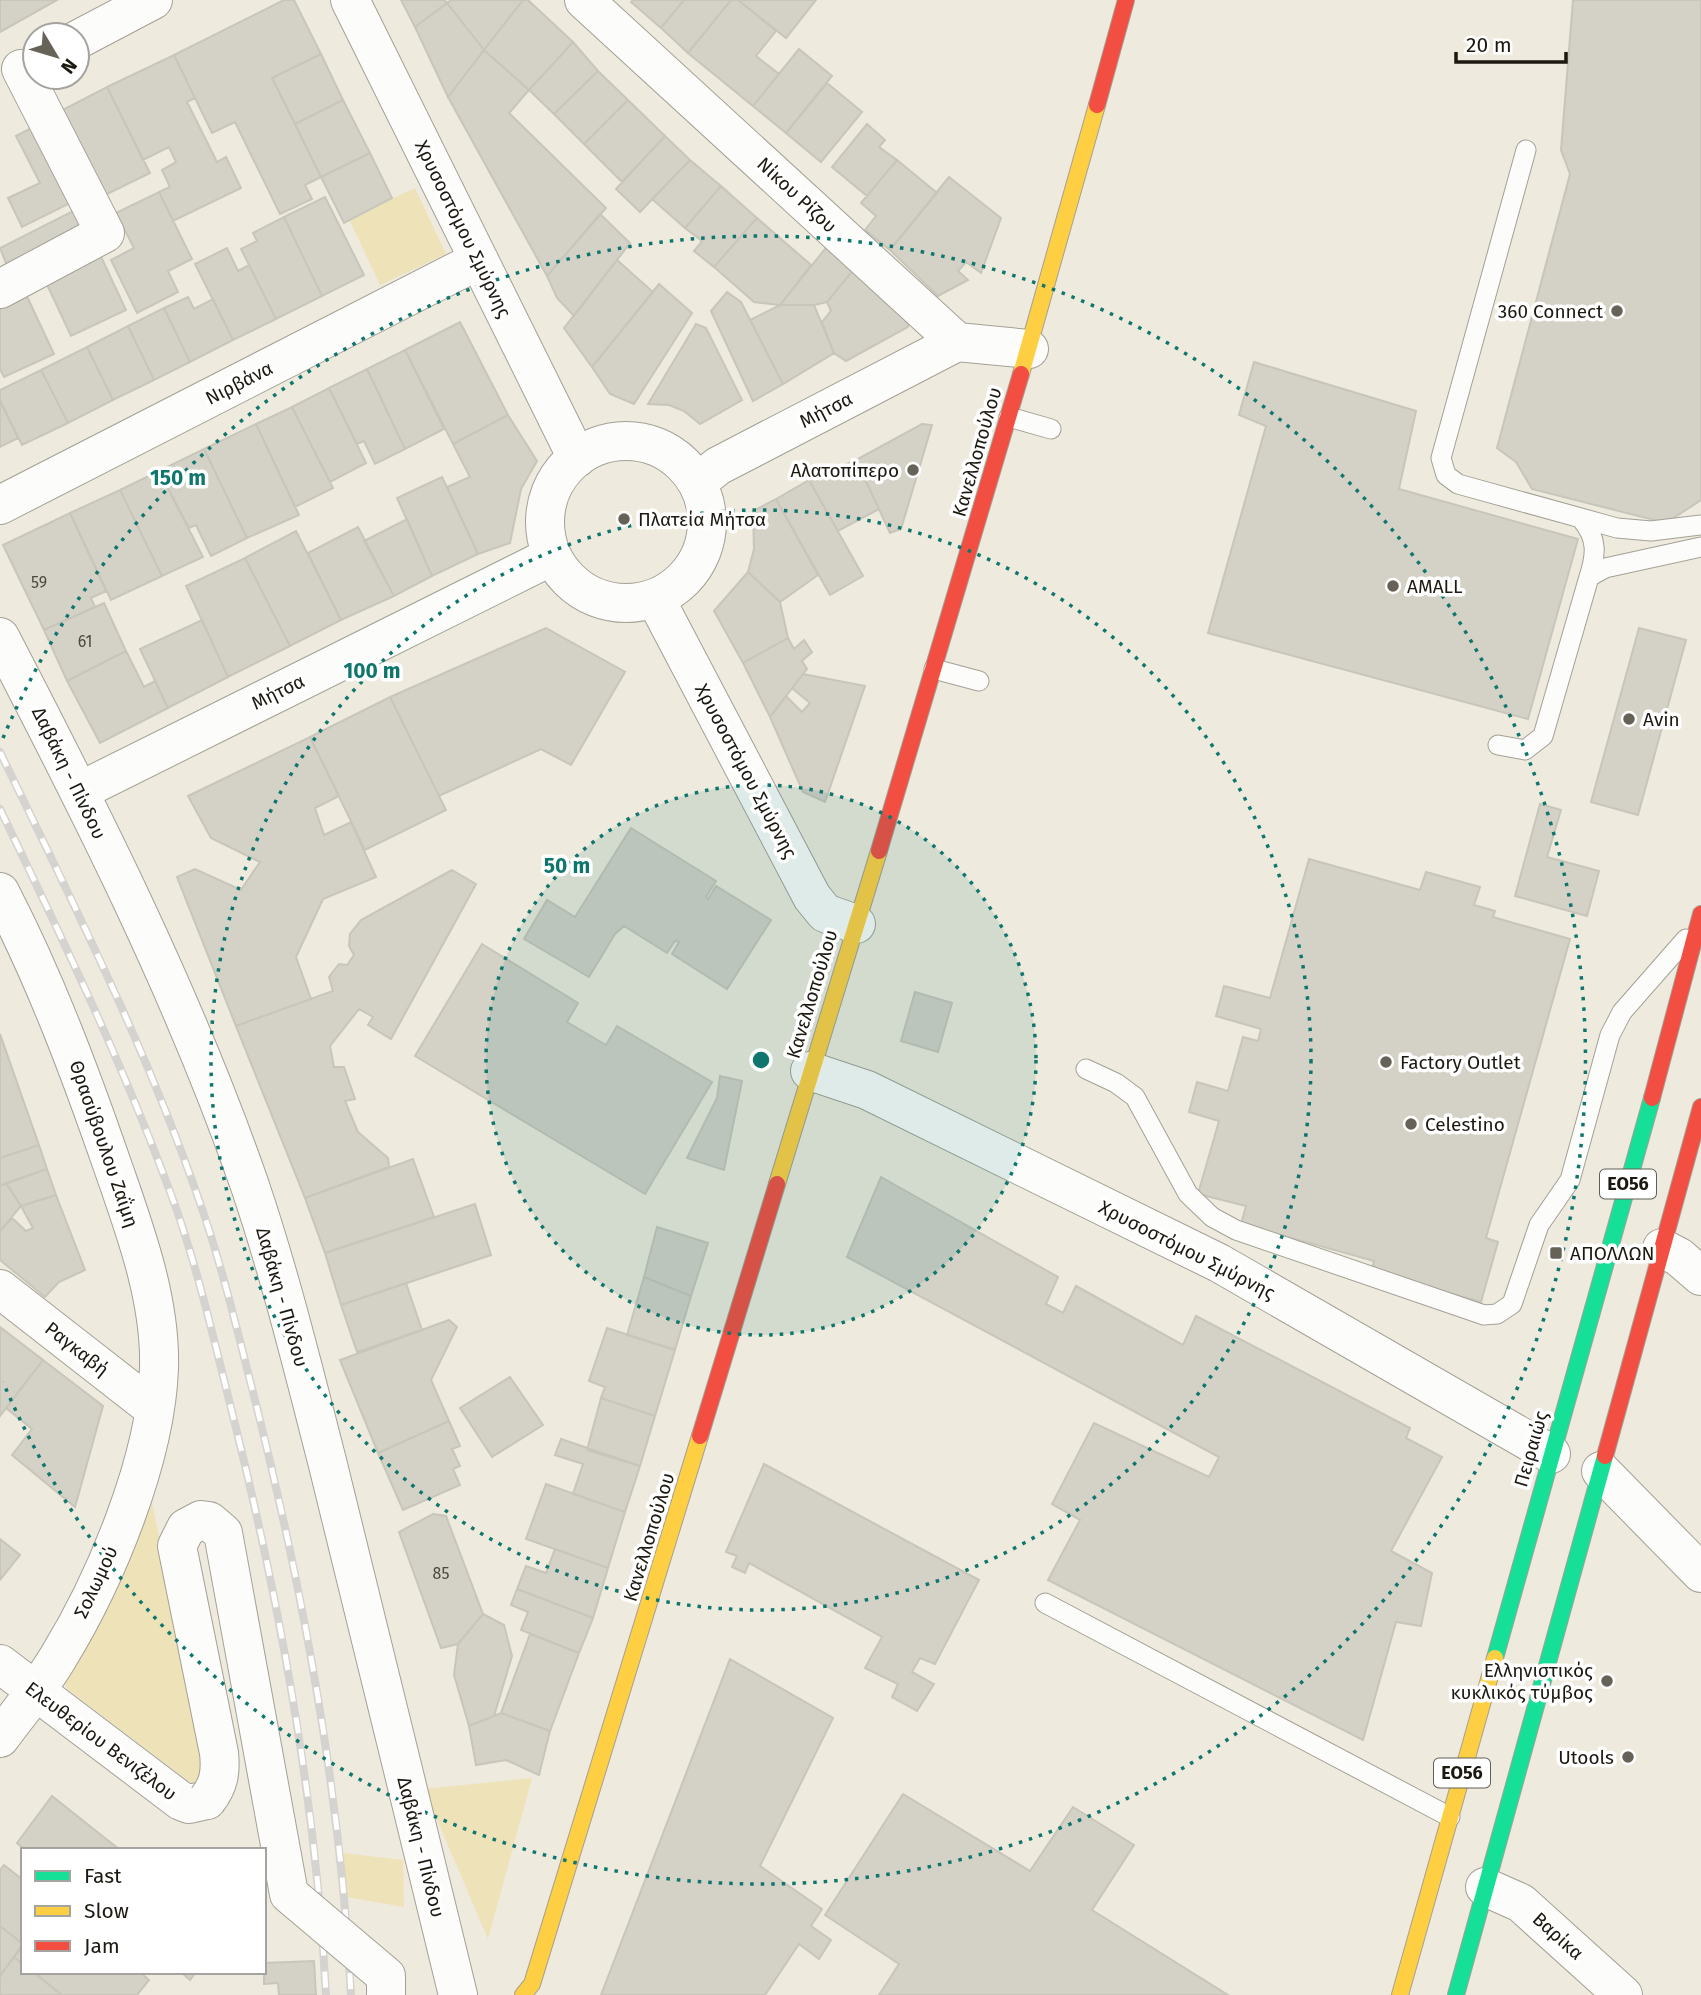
<svg xmlns="http://www.w3.org/2000/svg" width="1701" height="1995" viewBox="0 0 1701 1995" font-family="'Fira Sans',sans-serif">
  <style>
    .green { fill: #eee2b9 }
    .building { fill: #d4d1c7; stroke: #c8c5ba; stroke-width: 2 }
    .lines { fill: none; stroke-linecap: round; stroke-linejoin: round }
    .lane-casing { stroke: #a4a096; stroke-width: 21 }
    .street-casing { stroke: #a4a096; stroke-width: 40 }
    .fast-casing { stroke: #a4a096; stroke-width: 18 }
    .slow-casing { stroke: #a4a096; stroke-width: 18 }
    .jam-casing { stroke: #a4a096; stroke-width: 18 }
    .lane { stroke: #fcfcfa; stroke-width: 19 }
    .street { stroke: #fcfcfa; stroke-width: 38 }
    .fast { stroke: #16e098; stroke-width: 16 }
    .slow { stroke: #ffcf43; stroke-width: 16 }
    .jam { stroke: #f24e42; stroke-width: 16 }
    .rail-casing { stroke: #d4d3cf; stroke-width: 8 }
    .rail { stroke: #fff; stroke-width: 5; stroke-dasharray: 16; stroke-linecap: butt }
    .street-bridge-casing { stroke: #a4a096; stroke-width: 40; stroke-linecap: butt }
    .street-bridge { stroke: #fcfcfa; stroke-width: 38 }
    .ring { fill: none; stroke: #0f766e; stroke-width: 3.5; stroke-dasharray: 3.5 7 }
    .poi-dot { fill: #666258; stroke: #fff; stroke-width: 2.5 }
    .labels { text-anchor: middle; dominant-baseline: central; stroke-width: 7; stroke-linejoin: round; paint-order: stroke }
    .number-label { font-size: 16px; fill: #4c4940 }
    .shield { fill: #fff; stroke: #605e58; stroke-width: 2 }
    .shield-label { font-size: 18px; font-weight: bold; fill: #1c1910 }
    .street-label { font-size: 19px; fill: #1c1910; stroke: #fff }
    .poi-label { font-size: 19px; fill: #1c1910; stroke: #fff; text-anchor: start }
    .centre { fill: #0f766e; stroke: #fff; stroke-width: 3.5 }
    .ring-label { font-size: 21px; text-anchor: middle; font-weight: bold; fill: #0f766e; stroke: #fff; stroke-width: 7; stroke-linejoin: round; paint-order: stroke }
  </style>
  <rect width="100%" height="100%" fill="#eeeadd"/>
  <!-- green -->
  <path class="green" d="M415,188L446,254L380,285L349,219Z
    M149,1488L207,1768L195,1786L67,1689L65,1683Z
    M532,1778L488,1939L424,1789Z
    M343,1853L403,1860L404,1907L341,1896Z"/>
  <!-- building -->
  <path class="building" d="M0,0H57L0,32Z
    M284,0H294L321,54L272,78L321,177L305,185L312,199L280,214L235,122L212,133L174,55Z
    M401,0H445L447,3L415,27Z
    M451,0H523L484,50L447,3Z
    M523,0H528L573,42L529,90L484,50Z
    M633,0H684L661,28L631,2Z
    M684,0H731L688,53L661,28Z
    M731,0H738L776,31L756,56L779,74L753,106L688,53Z
    M738,0H816L786,38Z
    M1573,0H1701V500L1666,523L1532,489L1516,462L1497,448L1570,174L1561,150Z
    M447,3L484,50L448,97L415,27Z
    M573,42L598,71L554,114L529,90Z
    M799,49L832,76L786,133L753,106Z
    M484,50L529,90L509,113L606,208L547,276L448,97Z
    M321,54L343,100L295,124L272,78Z
    M174,55L195,98L187,102L217,162L226,157L241,188L173,221L159,192L170,187L162,170L176,162L169,147L143,160L107,87Z
    M598,71L628,100L584,144L554,114Z
    M827,83L862,112L821,162L786,133Z
    M107,87L150,173L95,200L53,115Z
    M343,100L370,153L321,177L295,124Z
    M628,100L665,136L622,182L584,144Z
    M39,124L76,200L22,227L8,198L40,183L16,136Z
    M867,124L885,140L879,147L897,160L867,196L832,167Z
    M665,136L690,160L640,212L616,189Z
    M370,153L392,198L344,223L321,177Z
    M690,160L721,186L685,228L652,199Z
    M897,160L937,193L890,250L865,230L876,216L861,203Z
    M949,177L1001,218L981,273L966,262L958,271L968,280L938,296L890,250Z
    M721,186L757,218L714,267L694,251L702,241L685,228Z
    M159,192L192,259L168,271L178,292L137,313L111,260L134,248L116,213Z
    M325,197L364,275L322,296L284,217Z
    M77,209L87,228L8,268L0,248Z
    M600,214L630,243L574,316L557,298L547,276Z
    M284,217L322,296L276,319L241,249L257,241L253,233Z
    M757,218L811,265L780,305L754,302L714,267Z
    M829,244L855,268L827,302L814,305H780Z
    M97,248L126,310L71,336L42,274Z
    M227,248L238,271L249,265L276,319L233,340L195,264Z
    M617,260L653,292L592,367L564,328Z
    M855,268L909,317L908,327L846,361L834,353L822,322L831,311L827,302Z
    M659,284L692,313L634,404L610,394L592,367Z
    M24,290L54,354L4,377L0,369V301Z
    M727,292L741,302L783,384L753,401L711,311Z
    M188,297L194,309L213,299L233,340L190,362L164,308Z
    M780,305H814L834,353L783,384L750,320Z
    M164,308L190,362L154,380L128,326Z
    M460,322L508,415L453,444L405,350Z
    M696,324L706,328L742,400L700,424L684,411L669,405L648,404Z
    M128,326L154,380L113,400L87,347Z
    M87,347L113,400L68,423L41,370Z
    M405,350L444,429L405,449L367,369Z
    M1254,362L1416,411L1399,489L1578,539L1528,719L1208,633L1266,426L1239,415Z
    M367,369L405,449L375,464L364,441L357,444L329,388Z
    M41,370L68,423L22,445L0,400V390Z
    M329,388L366,463L330,482L292,407Z
    M0,401L18,438L0,447Z
    M292,407L333,488L295,507L256,424Z
    M508,415L537,461L521,489L510,543L478,554L447,487L470,477L453,444Z
    M256,424L299,515L247,538L204,449Z
    M922,424L932,425L901,529L890,533L856,460Z
    M204,449L247,538L211,556L196,525L189,528L159,471Z
    M856,460L879,509L838,531L809,480Z
    M159,471L203,557L162,576L120,490Z
    M442,477L478,554L432,576L397,498Z
    M809,480L863,576L830,595L776,499Z
    M120,490L162,576L111,600L70,513Z
    M776,499L818,575L780,602L748,572L754,549L753,511Z
    M70,513L106,591L91,598L95,607L44,630L3,545Z
    M407,519L432,576L394,596L364,541Z
    M358,527L394,596L341,620L308,553Z
    M296,531L341,620L290,646L245,558Z
    M245,558L290,646L228,677L186,586Z
    M748,572L780,602L788,638L743,663L714,611Z
    M104,603L126,651L67,681L44,630Z
    M202,620L228,677L168,708L140,649Z
    M546,628L625,672L571,765L541,749L439,796L390,697Z
    M1639,628L1686,640L1638,815L1591,802Z
    M788,638L794,649L804,640L812,652L802,661L807,669L770,717L743,663Z
    M126,651L144,687L155,681L168,708L100,743L67,681Z
    M803,674L865,686L825,802L803,792L770,717L786,696L802,712L810,703L792,688Z
    M390,697L446,810L365,850L310,737Z
    M310,737L339,796L315,808L324,835L351,822L376,877L323,899L296,957L311,999L236,1026L177,877L195,869L241,890L260,862L211,838L188,796Z
    M1540,804L1561,810L1547,857L1599,871L1587,916L1515,896Z
    M631,828L716,881L706,897L708,899L716,886L771,920L727,989L672,954L679,942L675,941L667,953L624,926L615,934L589,977L524,939L547,900L575,917Z
    M1309,859L1420,890L1426,872L1480,887L1474,905L1495,911L1493,917L1570,939L1486,1238L1498,1242L1481,1302L1371,1271L1374,1261L1241,1224L1246,1206L1198,1194L1219,1121L1189,1112L1197,1082L1228,1091L1243,1037L1258,1041L1261,1029L1216,1016L1224,986L1270,998Z
    M452,870L476,884L391,1039L368,1025L373,1017L359,1009L330,1046L334,1067H344L355,1099L345,1101L358,1132L388,1158L389,1167L305,1198L236,1026L333,991L329,977L339,964L347,965L354,955L349,946L350,934L361,920Z
    M482,944L578,1003L567,1022L606,1045L617,1026L712,1082L645,1194L415,1056Z
    M915,992L952,1003L938,1052L901,1041Z
    M0,1034L39,1145L0,1158Z
    M720,1076L742,1081L724,1170L687,1158L717,1098Z
    M39,1145L47,1169L0,1186V1158Z
    M413,1159L434,1217L325,1253L305,1198Z
    M47,1169L56,1195L21,1206L6,1183Z
    M881,1177L1058,1277L1046,1304L1063,1313L1076,1286L1183,1345L1196,1316L1410,1428L1406,1438L1442,1457L1391,1551L1432,1573L1421,1626L1396,1622L1363,1740L1048,1580L1080,1520L1052,1504L1094,1423L1209,1477L1219,1457L847,1257Z
    M6,1183L21,1206L0,1231V1186Z
    M56,1195L85,1270L59,1282L45,1297L0,1260V1231L12,1218L26,1231L33,1228L21,1206Z
    M475,1204L491,1255L341,1305L325,1253Z
    M657,1227L708,1243L691,1296L644,1277Z
    M644,1277L691,1296L675,1350L627,1335Z
    M406,1283L422,1330L357,1352L341,1305Z
    M449,1320L457,1327L431,1380L449,1421L378,1453L340,1360Z
    M0,1327L43,1360L0,1416Z
    M607,1328L675,1350L655,1416L601,1398L605,1387L589,1381Z
    M43,1360L103,1406L75,1507L12,1455L32,1429L6,1408Z
    M510,1377L543,1425L492,1457L460,1408Z
    M601,1398L655,1416L640,1466L587,1450Z
    M449,1421L460,1446L452,1449L460,1466L453,1469L460,1485L403,1510L378,1453Z
    M561,1439L640,1466L625,1512L573,1494L583,1464L555,1455Z
    M764,1464L979,1580L935,1664L920,1658L912,1672L934,1684L917,1711L892,1697L898,1684L865,1668L882,1637L749,1563L745,1573L732,1567L737,1556L726,1552Z
    M546,1484L625,1512L608,1568L526,1539Z
    M433,1514L446,1516L483,1614L458,1644L441,1648L399,1532Z
    M0,1539L20,1555L0,1580Z
    M555,1549L608,1568L593,1618L517,1589L526,1566L546,1573Z
    M517,1589L593,1618L579,1653L521,1630L528,1612L511,1605Z
    M483,1614L504,1625L512,1656L494,1716L469,1726L454,1675L458,1644Z
    M530,1634L579,1653L550,1731L501,1713Z
    M730,1659L833,1718L760,1866L822,1909L811,1926L831,1940L819,1959L799,1944L765,1995H601Z
    M501,1713L550,1731L539,1775L506,1760L476,1765L469,1726Z
    M903,1794L1030,1871L1073,1807L1134,1845L1092,1910L1228,1995H879L899,1964L825,1915Z
    M52,1796L120,1850H25L17,1843Z
    M4,1865L23,1880V1944L0,1926V1870Z
    M0,1926L23,1944L0,1976Z
    M23,1946V1964L14,1957Z
    M14,1957L23,1964V1972H33L62,1995H0V1976Z
    M314,1961L316,1995H279L278,1983L264,1984V1963Z
    M33,1972H140L149,1980L137,1995H62Z
    M181,1972H196L190,1980Z"/>
  <g class="lines">
    <!-- lane casing -->
    <g class="lane-casing">
      <path id="lane" d="M1526,150L1441,458L1446,475L1458,484L1617,528L1651,531L1701,525
        M1009,417L1051,429
        M1582,520C1598,539 1596,555 1589,577
        M934,669L979,681
        M1498,745L1525,750L1543,736L1589,577L1605,568L1701,547
        M1086,1069L1116,1083L1135,1097L1188,1194L1212,1217L1236,1230L1484,1315L1497,1314L1512,1304L1539,1225L1570,1180L1610,1035L1622,1012L1686,939
        M1045,1603L1450,1817"/>
    </g>
    <!-- street casing -->
    <g class="street-casing">
      <path id="street" d="M350,0L577,458
        M584,0L957,342L1029,349
        M77,40L153,0
        M0,289L105,233L21,69
        M545 522a81 81 0 1 1 162 0a81 81 0 1 1-162 0Z
        M698,482L718,466L957,342
        M0,505L479,260
        M655,598L812,897L825,913L856,924
        M0,637C92,814 183,994 249,1183C280,1274 303,1368 327,1461C372,1639 414,1817 458,1995
        M80,791L552,556
        M0,892C46,981 80,1072 113,1167C135,1230 161,1300 159,1368C156,1459 106,1579 59,1656C42,1685 20,1711 0,1738
        M810,1071L867,1090L1219,1263L1551,1454
        M1662,1248L1679,1257L1701,1276
        M0,1289L154,1409
        M1601,1471L1701,1573
        M0,1664L181,1801L189,1804L207,1800
        M1485,1887L1521,1903L1623,1995"/>
    </g>
    <!-- fast casing -->
    <g class="fast-casing">
      <path id="fast" d="M1495,1658L1652,1098
        M1456,1995L1605,1456"/>
    </g>
    <!-- slow casing -->
    <g class="slow-casing">
      <path id="slow" d="M1021,374L1097,105
        M777,1184L879,851
        M523,1995L532,1984L700,1436
        M1400,1995L1495,1658"/>
    </g>
    <!-- jam casing -->
    <g class="jam-casing">
      <path id="jam" d="M1097,105L1126,0
        M879,851L1021,374
        M1652,1098L1701,914
        M700,1436L777,1184
        M1605,1456L1701,1107"/>
    </g>
    <!-- lane -->
    <use href="#lane" class="lane"/>
    <!-- street -->
    <use href="#street" class="street"/>
    <!-- fast -->
    <use href="#fast" class="fast"/>
    <!-- slow -->
    <use href="#slow" class="slow"/>
    <!-- jam -->
    <use href="#jam" class="jam"/>
    <!-- rail casing -->
    <g class="rail-casing">
      <path id="rail" d="M0,752C71,899 145,1045 199,1200C223,1268 239,1338 257,1408C305,1600 341,1797 351,1995
        M0,809C63,940 126,1070 176,1208C199,1274 215,1344 232,1412C280,1603 316,1798 326,1995"/>
    </g>
    <!-- rail -->
    <use href="#rail" class="rail"/>
    <!-- street-bridge casing -->
    <g class="street-bridge-casing">
      <path id="street-bridge" d="M207,1800C219,1785 221,1772 219,1753L177,1546L186,1528L201,1520L209,1521L223,1533L289,1894L386,1976V1995"/>
    </g>
    <!-- street-bridge -->
    <use href="#street-bridge" class="street-bridge"/>
  </g>
  <!-- distance rings -->
  <circle cx="761" cy="1060" r="275" fill="#0f766e" fill-opacity=".12"/>
  <g class="ring">
    <circle cx="761" cy="1060" r="275"/>
    <circle cx="761" cy="1060" r="550"/>
    <path d="M3 738A824 824 0 1 1 3 1382"/>
  </g>
  <!-- markers -->
  <g class="poi-dot">
    <circle cx="1617" cy="311" r="7"/>
    <circle cx="913" cy="470" r="7"/>
    <circle cx="624" cy="519" r="7"/>
    <circle cx="1393" cy="586" r="7"/>
    <circle cx="1629" cy="719" r="7"/>
    <circle cx="1386" cy="1062" r="7"/>
    <circle cx="1411" cy="1124" r="7"/>
    <rect x="1549" y="1246" width="14" height="14" rx="3.5"/>
    <circle cx="1607" cy="1681" r="7"/>
    <circle cx="1628" cy="1757" r="7"/>
  </g>
  <g class="labels">
    <!-- number labels -->
    <g class="number-label">
      <text x="39" y="582">59</text>
      <text x="85" y="641">61</text>
      <text x="441" y="1573">85</text>
    </g>
    <!-- shield labels -->
    <g class="shield">
      <rect x="1600" y="1169.5" width="56" height="29" rx="5"/>
      <rect x="1434" y="1758.5" width="56" height="29" rx="5"/>
    </g>
    <g class="shield-label">
      <text x="1628" y="1184">ΕΟ56</text>
      <text x="1462" y="1773">ΕΟ56</text>
    </g>
    <!-- street labels -->
    <g class="street-label">
      <text transform="translate(797 195) rotate(43)">Νίκου Ρίζου</text>
      <text transform="translate(463 229) rotate(64)">Χρυσοστόμου Σμύρνης</text>
      <text transform="translate(239 383) rotate(-27)">Νιρβάνα</text>
      <text transform="translate(826 410) rotate(-27)">Μήτσα</text>
      <text transform="translate(977 452) rotate(-74)">Κανελλοπούλου</text>
      <text transform="translate(278 692) rotate(-26)">Μήτσα</text>
      <text transform="translate(746 771) rotate(62)">Χρυσοστόμου Σμύρνης</text>
      <text transform="translate(69 773) rotate(64)">Δαβάκη - Πίνδου</text>
      <text transform="translate(812 994) rotate(-73)">Κανελλοπούλου</text>
      <text transform="translate(104 1144) rotate(71)">Θρασύβουλου Ζαΐμη</text>
      <text transform="translate(1187 1250) rotate(27)">Χρυσοστόμου Σμύρνης</text>
      <text transform="translate(282 1297) rotate(74)">Δαβάκη - Πίνδου</text>
      <text transform="translate(77 1349) rotate(38)">Ραγκαβή</text>
      <text transform="translate(1531 1449) rotate(-74)">Πειραιώς</text>
      <text transform="translate(649 1537) rotate(-73)">Κανελλοπούλου</text>
      <text transform="translate(96 1582) rotate(-65)">Σολωμού</text>
      <text transform="translate(101 1741) rotate(37)">Ελευθερίου Βενιζέλου</text>
      <text transform="translate(421 1847) rotate(76)">Δαβάκη - Πίνδου</text>
      <text transform="translate(1558 1936) rotate(42)">Βαρίκα</text>
    </g>
    <!-- poi labels -->
    <g class="poi-label">
      <text x="1603" y="311" text-anchor="end">360 Connect</text>
      <text x="899" y="470" text-anchor="end">Αλατοπίπερο</text>
      <text x="638" y="519">Πλατεία Μήτσα</text>
      <text x="1407" y="586">AMALL</text>
      <text x="1643" y="719">Avin</text>
      <text x="1400" y="1062">Factory Outlet</text>
      <text x="1425" y="1124">Celestino</text>
      <text x="1570" y="1253">ΑΠΟΛΛΩΝ</text>
      <text x="1593" y="1670" text-anchor="end">Ελληνιστικός<tspan x="1593" dy="22">κυκλικός τύμβος</tspan></text>
      <text x="1614" y="1757" text-anchor="end">Utools</text>
    </g>
  </g>
  <circle cx="761" cy="1060" r="10" class="centre"/>
  <g class="ring-label">
    <text x="178" y="485">150 m</text>
    <text x="372" y="678">100 m</text>
    <text x="567" y="873">50 m</text>
  </g>
  <!-- legend -->
  <rect x="21" y="1848" width="245" height="126" fill="#ffffff" stroke="#a4a39f" stroke-width="2"/>
  <rect x="35" y="1871" width="35" height="10" fill="#16e098" stroke="#a4a39f" stroke-width="2"/>
  <text x="84" y="1883" font-size="21" fill="#1c1910">Fast</text>
  <rect x="35" y="1906" width="35" height="10" fill="#ffcf43" stroke="#a4a39f" stroke-width="2"/>
  <text x="84" y="1918" font-size="21" fill="#1c1910">Slow</text>
  <rect x="35" y="1941" width="35" height="10" fill="#f24e42" stroke="#a4a39f" stroke-width="2"/>
  <text x="84" y="1953" font-size="21" fill="#1c1910">Jam</text>
  <!-- north arrow -->
  <g transform="translate(56 56) rotate(128)"><circle r="33" fill="#ffffff" stroke="#a4a39f" stroke-width="2"/>
  <path d="M0-5L12 26L0 18L-12 26Z" fill="#666258"/>
  <text y="-10" font-size="19" font-weight="bold" text-anchor="middle" fill="#1c1910">N</text>
  </g>
  <!-- scale -->
  <path d="M1456 52v10h110v-10" fill="none" stroke="#1c1910" stroke-width="3.5"/>
  <text x="1466" y="52" font-size="21" fill="#1c1910" stroke="#ffffff" stroke-width="5" paint-order="stroke">20 m</text>
</svg>
